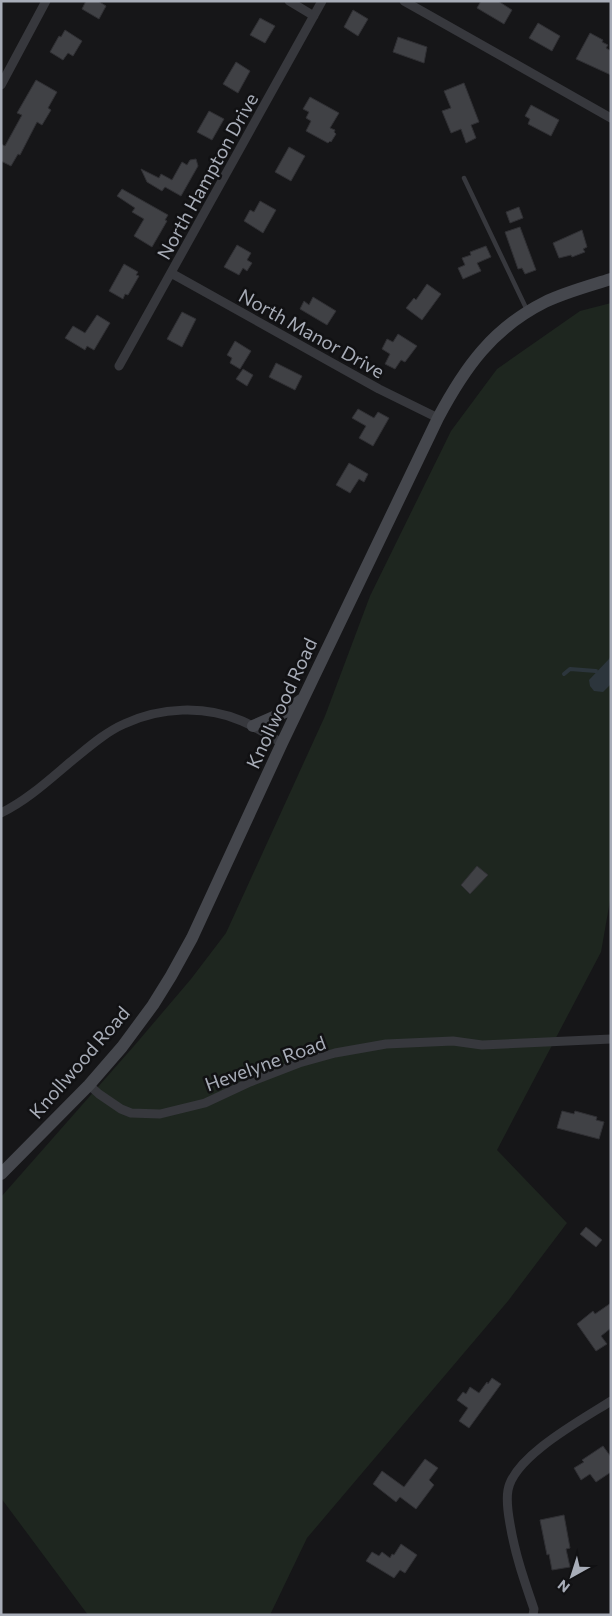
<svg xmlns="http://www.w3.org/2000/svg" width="612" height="1616" viewBox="0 0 612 1616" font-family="Commissioner,sans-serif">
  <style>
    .green { fill: #1e261f }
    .water { fill: #2c353c }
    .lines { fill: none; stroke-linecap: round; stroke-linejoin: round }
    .stream { stroke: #2c353c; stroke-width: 4 }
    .building { fill: #404145; stroke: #303034 }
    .lane { stroke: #37383d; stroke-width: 4.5 }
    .street { stroke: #37383d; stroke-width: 9 }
    .secondary { stroke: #45474d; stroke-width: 12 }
    .labels { text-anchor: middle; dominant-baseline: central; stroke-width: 5; stroke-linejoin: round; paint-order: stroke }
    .street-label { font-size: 19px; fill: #a8adb8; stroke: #111113 }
  </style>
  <rect width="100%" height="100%" fill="#161618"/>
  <!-- green -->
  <path class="green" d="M611,303V895L601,952L497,1150L567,1223L508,1301L307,1538L270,1615H88L1,1498V1197L134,1046L191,979L226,933L325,716L370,596L451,431L497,369L580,311Z"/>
  <!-- water -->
  <path class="water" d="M611,655V684L603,692L594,691L590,686L589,680L609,659Z"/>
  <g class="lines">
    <!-- stream -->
    <path class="stream" d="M564,674L570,669L596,671"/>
  </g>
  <!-- building -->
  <path class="building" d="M86,1H98L106,6L99,19L82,9Z
    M481,1H498L512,10L504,24L477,8Z
    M353,10L368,19L358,36L344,27Z
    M260,18L275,26L265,43L250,35Z
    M538,23L560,36L552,51L529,38Z
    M65,30L82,41L73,56L68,53L63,60L50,52L59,36L61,37Z
    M590,33L603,40L602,42L608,45L606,48L611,51V75L576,59Z
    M398,37L427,47L424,63L393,52Z
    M236,62L250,71L238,93L223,84Z
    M36,80L57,92L48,108L51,110L42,125L37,122L20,155L18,154L11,166L1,161V144L5,146L22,115L17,113Z
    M464,83L479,122L471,125L476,138L466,143L461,129L451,133L442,111L451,108L444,91Z
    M310,97L339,113L330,128L335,130L334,132L336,134L331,142L330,141L328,143L306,131L311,121L306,118L309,112L303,109Z
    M531,105L559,120L551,136L528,124L530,119L525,116Z
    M209,111L224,119L212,140L197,132Z
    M289,147L305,156L291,181L275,172Z
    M196,159L198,166L181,196L165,187L162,191L147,182L141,169L159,178L161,174L172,180L182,162L187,165L190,160Z
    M122,189L168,215L165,220L167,221L152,247L134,236L144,219L132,212L135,208L117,196Z
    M260,201L276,210L263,233L244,221L250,210L254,212Z
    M519,207L523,218L510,223L506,212Z
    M520,227L536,270L525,274L522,268L518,269L505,232Z
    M582,230L587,247L583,249L585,252L572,257L571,255L559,258L553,243Z
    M237,245L251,253L247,260L252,263L247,271L243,268L239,275L224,267Z
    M486,246L491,257L477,263L481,271L463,279L458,268L465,265L462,258L471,255L470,252Z
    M124,264L138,272L136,275L139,276L128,295L125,294L123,299L109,291Z
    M427,284L441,294L422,320L406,308L414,298L416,300Z
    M313,297L336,311L327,325L300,309L304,301L309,305Z
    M182,312L196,319L182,347L167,339Z
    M97,315L110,323L94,350L87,346L85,350L65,338L73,326L85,333Z
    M398,334L417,346L405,362L401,360L395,369L385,364L390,354L382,349L387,339L393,342Z
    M235,341L251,351L240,369L230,363L232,358L227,355Z
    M276,363L302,376L295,390L269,377Z
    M243,369L253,375L247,386L236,379Z
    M358,409L374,418L378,412L389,418L373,446L359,438L366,426L352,418Z
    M349,463L368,474L364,482L359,479L350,493L336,485Z
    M477,866L488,875L470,894L461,885Z
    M562,1111L574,1114L575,1111L597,1117L596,1120L604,1122L599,1139L557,1128Z
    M586,1227L602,1240L596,1247L580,1234Z
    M611,1303V1328L601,1336L607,1344L596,1351L577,1324L593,1311L595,1314Z
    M492,1378L501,1384L469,1428L459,1421L468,1408L457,1400L463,1392L466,1394L470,1387L479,1393L487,1382L488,1384Z
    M603,1446L611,1457V1472L596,1482L590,1474L581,1480L574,1468L584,1462L582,1460Z
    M425,1459L438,1468L429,1480L434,1485L416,1509L400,1497L396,1502L373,1484L382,1471L404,1487Z
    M564,1515L570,1548L566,1549L570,1567L552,1570L549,1554L547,1555L540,1520Z
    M401,1544L417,1555L405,1573L400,1570L394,1578L366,1561L372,1552L379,1556L382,1552L390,1558L392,1554L394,1555Z"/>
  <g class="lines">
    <!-- lane -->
    <path class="lane" d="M464,178L527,310"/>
    <!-- street -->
    <path class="street" d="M289,1L314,16
      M404,1L611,118
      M1,85L46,1
      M171,273L379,389L438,418
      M119,366L322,1
      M1,813C28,800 51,778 74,759C90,746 106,732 124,724C160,707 205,705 242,721C256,727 269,736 282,743
      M89,1085L99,1094L121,1109L131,1113L160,1114L205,1103L250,1082L299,1063L335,1053L386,1044L453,1041L482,1045L611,1039
      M533,1615L534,1609C524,1580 515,1554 510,1524C508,1513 506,1501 508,1490C514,1456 583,1419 611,1401"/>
    <!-- secondary -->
    <path class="secondary" d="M253,726L285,712L301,700
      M1,1174L89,1085L122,1047L153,1005L171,976L192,938L282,743L438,418C465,367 493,328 545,302C566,292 589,286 611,279"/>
  </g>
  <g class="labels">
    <!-- street labels -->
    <g class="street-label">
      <text transform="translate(207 176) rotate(-61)">North Hampton Drive</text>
      <text transform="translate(312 333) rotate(29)">North Manor Drive</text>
      <text transform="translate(281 703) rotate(-65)">Knollwood Road</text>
      <text transform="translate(79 1062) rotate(-49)">Knollwood Road</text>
      <text transform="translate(265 1063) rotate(-20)">Hevelyne Road</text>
    </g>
  </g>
  <!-- border -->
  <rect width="612" height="1616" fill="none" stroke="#a8adb8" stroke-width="5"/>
  <!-- north arrow -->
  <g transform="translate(572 1576) rotate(219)" stroke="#111113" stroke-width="4" paint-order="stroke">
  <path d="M0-4L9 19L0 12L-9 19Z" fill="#a8adb8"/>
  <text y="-8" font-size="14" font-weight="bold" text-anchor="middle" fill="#a8adb8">N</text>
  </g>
</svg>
